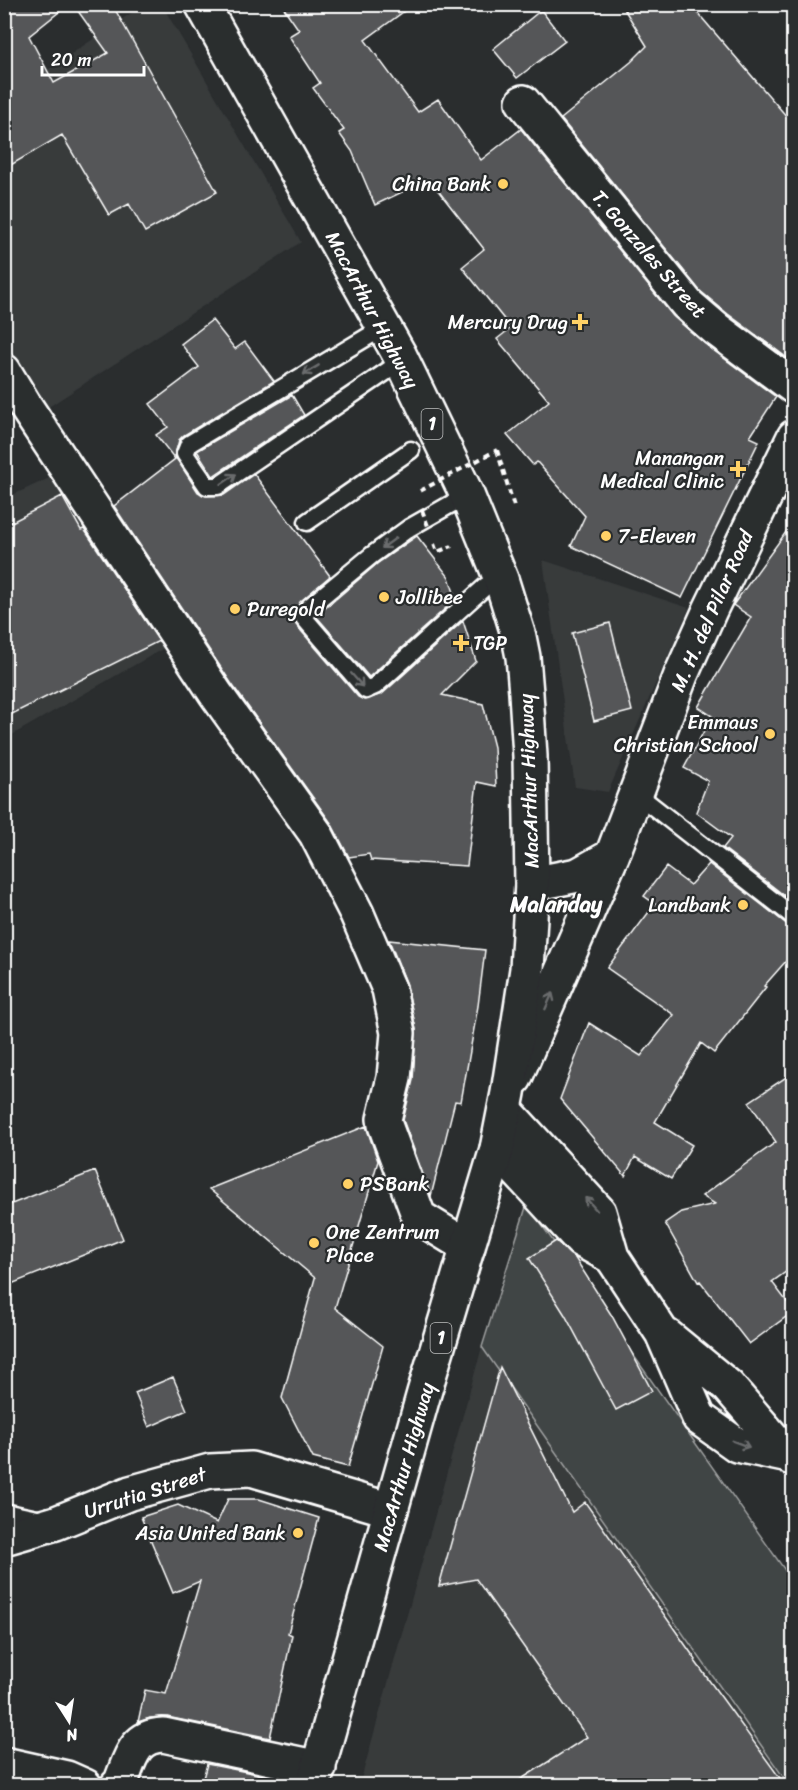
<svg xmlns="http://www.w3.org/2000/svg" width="798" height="1790" viewBox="0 0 798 1790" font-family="Sriracha,sans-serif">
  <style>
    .built { fill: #373a3b }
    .green { fill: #414445; stroke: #a0a2a2; stroke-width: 1.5 }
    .building { fill: #555758; stroke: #fff; stroke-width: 1.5 }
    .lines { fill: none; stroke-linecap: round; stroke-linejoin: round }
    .lane-casing { stroke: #fff; stroke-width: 21 }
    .street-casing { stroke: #fff; stroke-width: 38 }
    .secondary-casing { stroke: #fff; stroke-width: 38 }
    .highway-casing { stroke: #fff; stroke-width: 38 }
    .path { stroke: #fff; stroke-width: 4; stroke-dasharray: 6 4.5; stroke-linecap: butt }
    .lane { stroke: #2a2d2e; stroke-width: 16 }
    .street { stroke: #2a2d2e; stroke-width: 33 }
    .secondary { stroke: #2a2d2e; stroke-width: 33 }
    .highway { stroke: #2a2d2e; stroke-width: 33 }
    .path-bridge { stroke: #fff; stroke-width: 4; stroke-dasharray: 6 4.5; stroke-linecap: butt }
    .oneway { stroke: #6a6c6d }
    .poi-dot { fill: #ffd166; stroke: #2a2d2e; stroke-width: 2 }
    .labels { text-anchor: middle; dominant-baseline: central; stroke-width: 4.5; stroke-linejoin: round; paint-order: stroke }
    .shield { fill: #2a2d2e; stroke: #bfc0c0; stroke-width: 1.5 }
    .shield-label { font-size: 18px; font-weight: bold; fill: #fff }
    .poi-label { font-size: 20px; fill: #fff; stroke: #2a2d2e; text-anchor: end }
    .street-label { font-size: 20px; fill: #fff; stroke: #2a2d2e }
    .quarter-label { font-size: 22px; font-weight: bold; fill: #fff; stroke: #2a2d2e }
  </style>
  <rect width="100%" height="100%" fill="#2a2d2e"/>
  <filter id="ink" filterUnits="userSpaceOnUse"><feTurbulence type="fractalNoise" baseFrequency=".0167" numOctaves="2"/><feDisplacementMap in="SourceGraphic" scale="12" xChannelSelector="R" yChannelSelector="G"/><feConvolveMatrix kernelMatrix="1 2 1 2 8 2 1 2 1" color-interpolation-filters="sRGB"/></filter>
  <g filter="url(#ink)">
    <!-- built -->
    <path class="built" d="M143,5H162L301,242L41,412L5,353V99Z
      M58,474L173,643L5,739L4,499Z
      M543,560L689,608L608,792L575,787Z
      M482,1347L789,1785L368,1786L360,1783Z"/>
    <!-- green -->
    <path class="green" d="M527,1204L789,1576H793V1785H789L482,1347Z"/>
    <!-- building -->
    <path class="building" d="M4,4H69L29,36L54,83L108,53L73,4H112L217,192L145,232L129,204L109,215L62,135L4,169Z
      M281,4H414L365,40L418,112L438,99L481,160L521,129L673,316L705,344L776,397L750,437L759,441L682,598L571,546L585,516L537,462L533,465L507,435L549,401L497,339L511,328L462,267L484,249L429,179L375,205L352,151L339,133L344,130L313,88L320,83L289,36L299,30Z
      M621,4H690L794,125V363L728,314L700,291L561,119L631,62L647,46Z
      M541,10L565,41L517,78L493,49Z
      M212,320L235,349L245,342L274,381L184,435L179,440L175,456L198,492L206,496L224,495L254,474L330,576L300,602L294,614L296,625L358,697L364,700L382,694L463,621L476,661L442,695L483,704L494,747L496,786L477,782L467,866L371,860L369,854L349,857L331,823L231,683L114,506L175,459L156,435L168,427L150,404L199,367L181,344Z
      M292,395L304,415L213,476L197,451Z
      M62,496L81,530L84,529L159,641L4,718V526Z
      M794,521V903L723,848L731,838L696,812L708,781L684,768L712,716L698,707L751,617L733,605Z
      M417,536L449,577L456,599L369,677L316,616L378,563Z
      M610,623L632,711L594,721L572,633Z
      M709,864L788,925L794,927V952L764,986L766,987L714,1053L701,1043L655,1122L692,1145L671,1179L635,1157L625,1176L560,1099L589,1023L641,1056L674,1015L607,968L655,904L644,896L666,867L690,885Z
      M389,940L485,950L478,1006L461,1102L455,1101L431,1196L403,1120L413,1080L416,1030L407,985Z
      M794,1072V1266L772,1282L794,1311L749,1344L700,1281L698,1282L665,1223L681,1212L715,1204L702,1196L776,1142L749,1102Z
      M366,1126L378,1161L335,1308L383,1346L348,1467L313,1458L282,1398L315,1278L209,1189Z
      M95,1171L123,1239L4,1287V1207Z
      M556,1241L575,1258L612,1316L652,1391L616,1410L565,1315L529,1258Z
      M500,1367L572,1512L585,1502L696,1660L695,1661L785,1785H512L587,1737L476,1579L439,1586Z
      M173,1377L187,1410L149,1427L135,1393Z
      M228,1499H259L319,1518L288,1633L292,1635L270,1738L167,1717L150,1718L138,1722L145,1690L166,1694L200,1581L173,1593L141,1517L178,1505L217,1523Z
      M207,1764L262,1775L259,1785H201Z"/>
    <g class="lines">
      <!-- lane casing -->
      <g class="lane-casing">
        <path id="lane" d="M384,327L189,444L185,454L207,486H218L402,361
          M467,495L409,528L372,555L309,607L304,618L366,690L375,686L486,586L501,579
          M307,522L411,450
          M637,794L794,917
          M4,1512L42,1520"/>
      </g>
      <!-- street casing -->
      <g class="street-casing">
        <path id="street" d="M523,102L687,304L716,329L794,387
          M4,371L24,404L216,694L316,834L357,914L389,989L398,1033L394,1078L384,1119L385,1125L419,1217L468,1247
          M505,1110L599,1212L612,1257L662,1333L699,1418L737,1445L794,1457
          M497,1149L581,1240L612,1257
          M667,1336L728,1386L789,1457
          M4,1538L56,1523L130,1493L210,1471L251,1469L391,1510
          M4,1764L67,1778L85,1786
          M117,1786L120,1784C130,1760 133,1736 163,1735L319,1768"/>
      </g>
      <!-- secondary casing -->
      <g class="secondary-casing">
        <path id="secondary" d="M532,884L578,875L612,856
          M515,1078L612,856L681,675L710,610L794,437"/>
      </g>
      <!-- highway casing -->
      <g class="highway-casing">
        <path id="highway" d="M202,4L399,354L467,495L501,579L519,637L523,657L526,693L530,756L532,884L527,969L508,1093L497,1149L424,1393L313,1786"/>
      </g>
      <!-- path -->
      <path class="path" d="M497,450L515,510
        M434,544L437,552L452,546"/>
      <!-- lane -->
      <use href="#lane" class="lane"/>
      <!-- street -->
      <use href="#street" class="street"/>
      <!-- secondary -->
      <use href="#secondary" class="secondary"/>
      <!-- highway -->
      <use href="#highway" class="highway"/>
      <!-- path-bridge -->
      <path class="path-bridge" d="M420,491L497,450
        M422,510L428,526"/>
    </g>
    <!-- one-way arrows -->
    <defs><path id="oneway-shaft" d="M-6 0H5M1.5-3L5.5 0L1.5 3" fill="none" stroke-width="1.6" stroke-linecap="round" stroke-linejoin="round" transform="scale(1.5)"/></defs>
    <g class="oneway">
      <use href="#oneway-shaft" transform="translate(311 370) rotate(149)"/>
      <use href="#oneway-shaft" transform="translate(229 479) rotate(-34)"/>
      <use href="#oneway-shaft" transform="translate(389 543) rotate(144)"/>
      <use href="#oneway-shaft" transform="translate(357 680) rotate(49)"/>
      <use href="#oneway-shaft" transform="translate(549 1001) rotate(-66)"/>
      <use href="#oneway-shaft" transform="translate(591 1204) rotate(-132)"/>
      <use href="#oneway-shaft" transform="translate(741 1444) rotate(21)"/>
    </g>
  </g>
  <!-- markers -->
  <g class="poi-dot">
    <circle cx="503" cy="184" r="6"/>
    <path d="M577 313h6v6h6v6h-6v6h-6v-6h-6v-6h6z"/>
    <path d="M735 460h6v6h6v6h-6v6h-6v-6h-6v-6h6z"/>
    <circle cx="606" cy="536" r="6"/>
    <circle cx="384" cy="597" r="6"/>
    <circle cx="235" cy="609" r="6"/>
    <path d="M458 634h6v6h6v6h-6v6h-6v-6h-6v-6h6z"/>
    <circle cx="770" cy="734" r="6"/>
    <circle cx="743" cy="905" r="6"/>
    <circle cx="348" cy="1184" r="6"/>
    <circle cx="314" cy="1243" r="6"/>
    <circle cx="298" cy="1533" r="6"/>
  </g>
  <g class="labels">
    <!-- shield labels -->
    <g class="shield">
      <rect x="421.5" y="409" width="21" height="30" rx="4.5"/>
      <rect x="430.5" y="1323" width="21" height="30" rx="4.5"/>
    </g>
    <g class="shield-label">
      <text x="432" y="424">1</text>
      <text x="441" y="1338">1</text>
    </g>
    <!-- poi labels -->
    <g class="poi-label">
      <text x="491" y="184">China Bank</text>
      <text x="568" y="322">Mercury Drug</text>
      <text x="724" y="458">Manangan<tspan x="724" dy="23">Medical Clinic</tspan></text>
      <text x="618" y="536" text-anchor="start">7-Eleven</text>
      <text x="396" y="597" text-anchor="start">Jollibee</text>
      <text x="247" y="609" text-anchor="start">Puregold</text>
      <text x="473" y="643" text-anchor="start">TGP</text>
      <text x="758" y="722">Emmaus<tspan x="758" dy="23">Christian School</tspan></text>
      <text x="731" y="905">Landbank</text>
      <text x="360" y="1184" text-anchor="start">PSBank</text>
      <text x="326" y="1232" text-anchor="start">One Zentrum<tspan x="326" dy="23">Place</tspan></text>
      <text x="286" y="1533">Asia United Bank</text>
    </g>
    <!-- street labels -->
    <g class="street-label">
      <text transform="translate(649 254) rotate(49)">T. Gonzales Street</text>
      <text transform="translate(372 310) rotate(62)">MacArthur Highway</text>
      <text transform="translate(712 611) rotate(-66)">M. H. del Pilar Road</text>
      <text transform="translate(529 781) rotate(-92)">MacArthur Highway</text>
      <text transform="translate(404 1467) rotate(-74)">MacArthur Highway</text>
      <text transform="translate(145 1493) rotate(-18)">Urrutia Street</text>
    </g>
    <!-- quarter labels -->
    <g class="quarter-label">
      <text x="556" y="904">Malanday</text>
    </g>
  </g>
  <!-- margin -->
  <rect width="798" height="1790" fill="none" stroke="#2a2d2e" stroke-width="24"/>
  <rect x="12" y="12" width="774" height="1766" fill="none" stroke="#fff" stroke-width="2" filter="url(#ink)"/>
  <!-- north arrow -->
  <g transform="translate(69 1721) rotate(168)" stroke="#2a2d2e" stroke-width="4.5" paint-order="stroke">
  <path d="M0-4.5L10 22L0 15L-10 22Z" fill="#ffffff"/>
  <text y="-9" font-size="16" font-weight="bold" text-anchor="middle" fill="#ffffff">N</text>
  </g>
  <!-- scale -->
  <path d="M42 66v9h102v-9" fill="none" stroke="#ffffff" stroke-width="3"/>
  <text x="51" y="66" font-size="18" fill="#ffffff" stroke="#2a2d2e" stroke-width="4.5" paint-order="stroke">20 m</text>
</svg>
